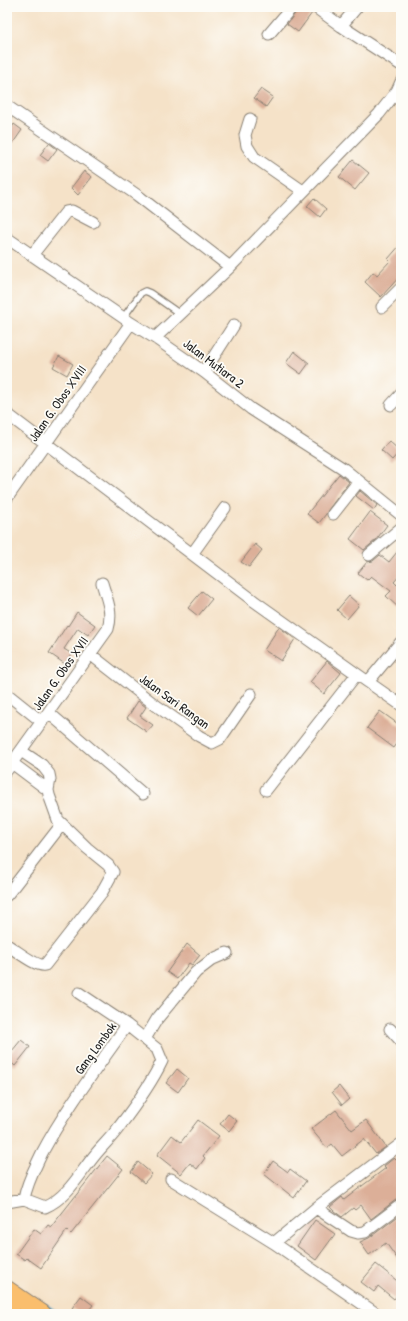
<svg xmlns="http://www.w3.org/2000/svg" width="408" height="1321" viewBox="0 0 408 1321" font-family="'Patrick Hand',sans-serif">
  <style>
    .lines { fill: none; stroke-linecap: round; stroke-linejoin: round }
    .stream { stroke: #51a9ce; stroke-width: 3.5 }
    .building { fill: #dcaf98 }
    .service-casing { stroke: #887f72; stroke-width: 8 }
    .minor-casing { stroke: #887f72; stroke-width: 13 }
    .primary-casing { stroke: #887f72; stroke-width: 20 }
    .service { stroke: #fff; stroke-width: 5.5 }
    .minor { stroke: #fff; stroke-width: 11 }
    .primary { stroke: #fabe6d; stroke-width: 18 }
    .labels { text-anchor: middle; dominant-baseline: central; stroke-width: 3.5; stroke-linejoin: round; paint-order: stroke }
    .street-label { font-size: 13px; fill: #1c1c1c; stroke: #fdfcf7 }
  </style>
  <rect width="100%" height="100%" fill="#fdfcf7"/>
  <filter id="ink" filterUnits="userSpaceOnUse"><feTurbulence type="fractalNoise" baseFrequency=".025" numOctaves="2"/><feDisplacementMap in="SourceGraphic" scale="8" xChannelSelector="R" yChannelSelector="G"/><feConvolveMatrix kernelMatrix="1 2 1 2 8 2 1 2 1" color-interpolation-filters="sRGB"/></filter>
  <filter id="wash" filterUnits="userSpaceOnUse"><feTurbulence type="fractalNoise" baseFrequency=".012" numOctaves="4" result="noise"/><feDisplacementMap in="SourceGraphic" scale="16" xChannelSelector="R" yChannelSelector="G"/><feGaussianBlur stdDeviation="0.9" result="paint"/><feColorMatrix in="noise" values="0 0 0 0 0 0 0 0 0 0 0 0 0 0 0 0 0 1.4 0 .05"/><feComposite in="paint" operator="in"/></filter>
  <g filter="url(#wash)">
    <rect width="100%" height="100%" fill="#f5e2c8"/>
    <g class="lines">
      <!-- stream -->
      <path class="stream" d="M45,1305L58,1314"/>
    </g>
    <g id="blocks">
      <!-- building -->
      <path class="building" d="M300,7H303L312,13L298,32L287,24Z
        M261,89L273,97L266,107L254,98Z
        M14,124L22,130L13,143L7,139V135Z
        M49,143L57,149L48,161L40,155Z
        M353,160L369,173L355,190L339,177Z
        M84,171L92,177L78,195L71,188Z
        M314,198L326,209L320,217L307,206Z
        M401,244V275L381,297L365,282L373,272L377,275L390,261L388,259Z
        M294,351L309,363L301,374L286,363Z
        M59,356L73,364L67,375L53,367Z
        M389,441L400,451L392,460L381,450Z
        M339,474L349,482L328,510L326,514L319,523L307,514Z
        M360,491L377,505L374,510L356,496Z
        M370,512L387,525L376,540L364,550L350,539Z
        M255,544L262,550L249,567L241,562Z
        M401,547V574L394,582L397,585L401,580V610L386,596L391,591L371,576L367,580L358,573L367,562L373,561L380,555L389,562Z
        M202,591L212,599L198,616L188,608Z
        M349,596L359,605L347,619L337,610Z
        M77,612L95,625L88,635L78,628L64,649L72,654L65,664L49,653L67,625L68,626Z
        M279,627L295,639L281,661L264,650Z
        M327,661L341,673L324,694L310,682Z
        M138,701L146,707L140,716L153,725L147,732L127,718Z
        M380,711L401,726V738L394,748L367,728Z
        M187,944L200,955L192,965L189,963L177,979L167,972Z
        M21,1040L30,1047L15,1066L7,1059V1057Z
        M177,1069L188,1078L178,1092L166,1083Z
        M339,1086L349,1099L342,1105L332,1092Z
        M336,1110L352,1130L366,1120L386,1147L376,1154L364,1139L342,1156L332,1144L327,1148L311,1129Z
        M228,1114L237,1121L229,1131L220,1124Z
        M198,1120L219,1136L203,1156L205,1158L197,1169L190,1163L181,1174L157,1155L172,1135L181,1142Z
        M107,1156L123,1169L71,1234L67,1230L41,1268L27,1258L25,1260L16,1254L34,1229L41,1234L48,1225L51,1227Z
        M401,1156V1198L397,1199L371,1219L361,1205L355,1210L353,1208L342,1217L334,1211L330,1207L342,1197L344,1200L362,1186L386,1168L384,1166L394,1158L396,1160Z
        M273,1161L288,1172L290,1169L306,1181L294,1198L264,1174Z
        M138,1162L152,1174L144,1183L131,1172Z
        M401,1214V1264L386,1243L369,1255L360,1242L369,1238Z
        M315,1220L335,1234L316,1260L297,1246Z
        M376,1264L401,1284V1291L394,1299L378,1286L374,1292L361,1282Z
        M81,1296L93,1305L86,1314H80L72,1308Z"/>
    </g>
  </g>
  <g filter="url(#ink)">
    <use href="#blocks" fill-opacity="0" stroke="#887f72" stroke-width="1"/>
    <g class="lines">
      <!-- service casing -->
      <g class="service-casing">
        <path id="service" d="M123,318L141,293L145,291L150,293L180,314"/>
      </g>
      <!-- minor casing -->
      <g class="minor-casing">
        <path id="minor" d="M315,7L341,26L401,65
          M341,26L357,7
          M269,34L292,7
          M7,106L137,195L230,267
          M250,119L245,135L247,146L254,157L303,191
          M7,238L131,323L155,338L204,372L251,409L344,469L401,515
          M32,255L66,212L72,211L93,222
          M382,307L401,288
          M155,338L230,267L379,114L397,91L401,82
          M204,372L234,325
          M391,405L401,394
          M7,414L254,601L368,682L401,642
          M7,498L131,323
          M333,514L359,481
          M192,554L225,508
          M369,555L401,528
          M90,654L154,704L199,736L212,743L220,739L251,694
          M368,682L401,705
          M7,694L42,722
          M49,713L143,794
          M12,763L48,790
          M7,770L108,629C113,612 107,600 102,583
          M266,790L356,675
          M7,895L62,824
          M7,945C16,950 36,967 45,965L102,892L113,872L108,865L87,848L58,820L49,795L48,790L50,779L49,774L42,765L21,751
          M79,993L127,1025
          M390,1029L401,1041
          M145,1039L157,1019L196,972L213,959L227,953
          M171,1179L274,1243
          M7,1202L24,1199L45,1207C68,1197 80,1173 95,1155C103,1145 112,1137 119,1127C135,1106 151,1084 162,1061L157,1049L127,1025C98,1067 66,1108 42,1153C35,1168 27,1182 24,1199
          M316,1208L351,1231L358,1233L365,1232L401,1205
          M377,1314L274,1243L316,1208L401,1144"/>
      </g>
      <!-- primary casing -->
      <g class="primary-casing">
        <path id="primary" d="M7,1290L42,1314
          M7,1311L11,1314"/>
      </g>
      <!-- service -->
      <use href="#service" class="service"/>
      <!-- minor -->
      <use href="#minor" class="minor"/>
      <!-- primary -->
      <use href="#primary" class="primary"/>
    </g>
  </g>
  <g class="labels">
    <!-- street labels -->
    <g class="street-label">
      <text transform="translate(214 363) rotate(37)">Jalan Mutiara 2</text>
      <text transform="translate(57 403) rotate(-55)">Jalan G. Obos XVIII</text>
      <text transform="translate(60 673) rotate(-55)">Jalan G. Obos XVII</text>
      <text transform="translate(175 701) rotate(36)">Jalan Sari Rangan</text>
      <text transform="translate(95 1048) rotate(-54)">Gang Lombok</text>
    </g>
  </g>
  <!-- margin -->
  <rect width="408" height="1321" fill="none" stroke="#fdfcf7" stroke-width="24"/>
</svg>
